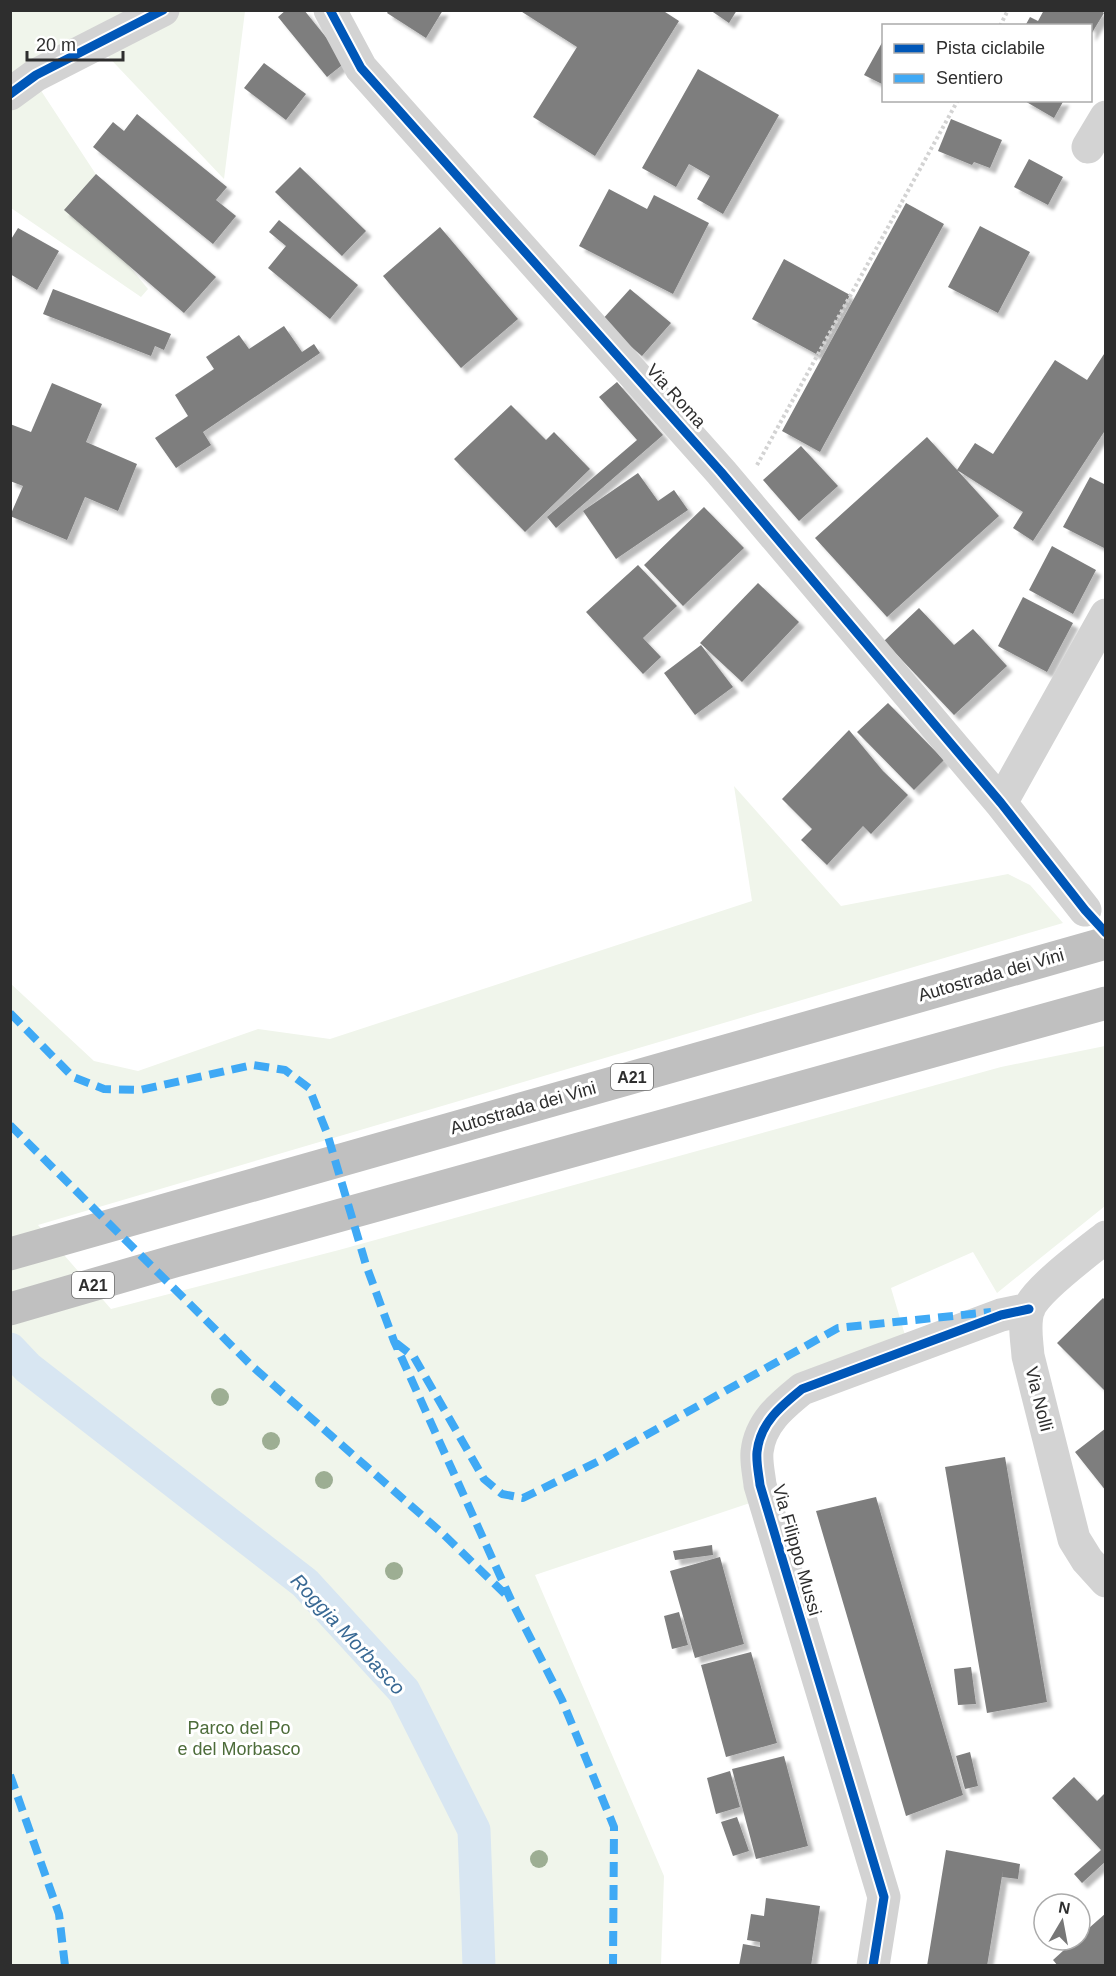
<svg xmlns="http://www.w3.org/2000/svg" width="1116" height="1976" viewBox="0 0 1116 1976" font-family="Helvetica,sans-serif">
  <style>
    .green { fill: #f0f5eb }
    .lines { fill: none; stroke-linecap: round; stroke-linejoin: round }
    .canal { stroke: #d8e6f2; stroke-width: 33 }
    .building { fill: #7e7e7e; filter: url(#shadow) }
    .path { stroke: #d3d3d3; stroke-width: 4; stroke-dasharray: 3 3; stroke-linecap: butt }
    .minor { stroke: #d3d3d3; stroke-width: 33 }
    .highway { stroke: #c0c0c0; stroke-width: 33 }
    .quiet { stroke: #3fa9f5; stroke-width: 8; stroke-dasharray: 15 8; stroke-linecap: butt }
    .cycleway-casing { stroke: #fff; stroke-width: 13 }
    .cycleway { stroke: #0057b8; stroke-width: 9 }
    .tree { fill: #9dae93 }
    .labels { text-anchor: middle; dominant-baseline: central; stroke-width: 6; stroke-linejoin: round; paint-order: stroke }
    .shield { fill: #fff; stroke: #6d6d6d; stroke-width: 1.5 }
    .shield-label { font-size: 16px; font-weight: bold; fill: #2e2e2e }
    .street-label { font-size: 18px; fill: #2e2e2e; stroke: #fff }
    .park-label { font-size: 18px; fill: #4d6c3a; stroke: #fff }
    .water-label { font-size: 20px; font-style: italic; fill: #396994; stroke: #fff }
  </style>
  <defs>
    <filter id="shadow"><feDropShadow dx="5.5" dy="5.5" stdDeviation="1.5" flood-color="#0004"/></filter>
  </defs>
  <rect width="100%" height="100%" fill="#fff"/>
  <!-- green -->
  <path class="green" d="M10,11H245L224,179L101,49L36,83L97,176L74,198L148,289L141,297L11,208Z
    M734,786L841,906L1008,874L1030,885L1063,923L38,1225L111,1309L339,1250L1001,1067L1105,1046V1206L997,1293L973,1252L891,1288L905,1335L785,1382L751,1425L750,1503L535,1575L664,1876L661,1965H11L10,983L94,1061L138,1071L258,1029L330,1039L752,901Z"/>
  <g class="lines">
    <!-- canal -->
    <path class="canal" d="M10,1349L28,1368L305,1583L404,1691L474,1830L479,1966"/>
  </g>
  <!-- building -->
  <path class="building" d="M286,10H304L346,62L327,77L278,17Z
    M389,10H443L426,38L387,13Z
    M519,10H662L679,21L595,156L533,117L577,47Z
    M710,10H737L729,23Z
    M1044,10H1100L1104,13L1090,36V26H1025L1030,17L1038,21Z
    M884,39V85L864,75Z
    M264,63L306,94L286,120L244,88Z
    M698,69L779,115L723,214L697,199L710,176L689,164L676,187L642,168Z
    M1023,100H1064L1054,118Z
    M137,114L227,187L216,200L236,216L213,244L93,147L113,122L124,131Z
    M951,119L1002,140L990,168L974,162L972,165L938,151Z
    M1029,159L1063,177L1048,205L1014,187Z
    M300,167L366,231L342,256L275,192Z
    M96,174L216,277L184,313L64,210Z
    M609,189L647,209L654,195L709,223L673,294L579,246Z
    M906,203L944,224L820,452L782,431Z
    M279,220L358,285L330,319L268,268L286,246L269,232Z
    M980,226L1030,252L998,313L948,287Z
    M440,227L518,319L461,368L383,276Z
    M18,228L59,251L37,290L10,274V241Z
    M784,259L850,295L818,355L752,319Z
    M53,289L171,334L164,350L155,346L151,356L43,314Z
    M630,289L671,323L642,356L601,321Z
    M284,326L302,352L314,344L320,353L203,432L211,445L176,468L155,438L188,416L175,395L214,369L206,357L239,335L249,349Z
    M1106,351V429L1033,541L1013,528L1023,512L957,470L975,443L993,454L1055,360L1087,380Z
    M617,382L663,435L556,528L547,517L637,440L599,397Z
    M52,383L102,404L86,442L137,464L118,511L85,497L67,540L10,516L23,486L10,481V424L31,432Z
    M511,405L546,440L554,432L590,469L525,532L454,459Z
    M927,437L999,516L887,617L815,538Z
    M801,446L838,486L799,521L763,480Z
    M638,473L658,501L674,490L688,510L616,559L583,511Z
    M1090,477L1106,485V549L1063,527Z
    M704,507L744,548L683,606L644,565Z
    M1052,546L1096,570L1073,614L1029,590Z
    M638,565L677,606L643,638L661,657L643,674L586,612Z
    M758,583L799,622L742,682L700,643Z
    M1023,597L1073,623L1047,672L998,646Z
    M919,608L954,645L973,629L1007,666L954,715L884,641Z
    M701,645L733,687L695,715L664,673Z
    M888,703L944,760L914,790L857,732Z
    M849,730L883,771L908,795L871,834L863,826L827,865L801,840L812,829L782,799Z
    M1103,1298L1106,1301V1392L1057,1343Z
    M1106,1428V1491L1075,1452Z
    M1005,1457L1047,1702L987,1713L945,1467Z
    M876,1497L963,1795L906,1816L816,1511Z
    M712,1545L713,1555L675,1560L673,1551Z
    M720,1557L744,1644L695,1658L670,1571Z
    M679,1612L688,1645L672,1649L664,1616Z
    M751,1652L777,1743L726,1757L701,1665Z
    M971,1667L976,1704L958,1705L954,1669Z
    M970,1752L978,1786L965,1789L956,1756Z
    M784,1756L808,1846L756,1859L732,1769Z
    M730,1771L740,1807L716,1814L707,1778Z
    M1074,1777L1097,1801L1106,1792V1861L1082,1883L1074,1874L1101,1850L1052,1798Z
    M737,1817L749,1851L733,1856L721,1822Z
    M946,1850L1020,1864L1018,1879L1002,1877L1003,1870L987,1966H927Z
    M766,1898L820,1906L811,1966H739L743,1944L760,1947V1942L747,1940L751,1914L764,1916Z
    M1106,1913V1966H1058L1053,1960L1075,1940H1080V1936Z"/>
  <g class="lines">
    <!-- path -->
    <path class="path" d="M1000,26L1008,10
      M757,465L958,100"/>
    <!-- minor -->
    <path class="minor" d="M330,10L361,68L721,472L1001,803L1085,910
      M10,94L36,75L163,10
      M1088,147L1106,117
      M1001,803L1106,615
      M1106,1237C1087,1252 1038,1288 1029,1308C1023,1323 1027,1341 1028,1356L1074,1539L1087,1560L1106,1581
      M873,1966L884,1897L760,1485C759,1475 756,1463 757,1452C760,1423 781,1406 802,1389L1001,1315L1029,1309"/>
    <!-- highway -->
    <path class="highway" d="M10,1254L1106,943
      M10,1309L175,1261L1106,1003"/>
    <!-- quiet -->
    <path class="quiet" d="M10,1013L73,1077L104,1089L140,1090L253,1065L285,1070L309,1088L327,1133L366,1265L394,1341L511,1600L562,1700L614,1827L613,1966
      M10,1125L253,1367L442,1533L507,1596
      M396,1343L414,1357L484,1479L502,1494L523,1498L603,1459L838,1328L991,1312
      M10,1775L59,1914L65,1966"/>
    <!-- cycleway casing -->
    <g class="cycleway-casing">
      <path id="cycleway" d="M330,10L361,68L721,472L1001,803L1085,910L1106,933
        M10,94L36,75L163,10
        M873,1966L884,1897L760,1485C759,1475 756,1463 757,1452C760,1423 781,1406 802,1389L1001,1315L1029,1309"/>
    </g>
    <!-- cycleway -->
    <use href="#cycleway" class="cycleway"/>
  </g>
  <!-- trees -->
  <g class="tree">
    <circle cx="220" cy="1397" r="9"/>
    <circle cx="271" cy="1441" r="9"/>
    <circle cx="324" cy="1480" r="9"/>
    <circle cx="394" cy="1571" r="9"/>
    <circle cx="539" cy="1859" r="9"/>
  </g>
  <g class="labels">
    <!-- shield labels -->
    <g class="shield">
      <rect x="611" y="1064" width="42" height="26" rx="4.5"/>
      <rect x="72" y="1272" width="42" height="26" rx="4.5"/>
    </g>
    <g class="shield-label">
      <text x="632" y="1077">A21</text>
      <text x="93" y="1285">A21</text>
    </g>
    <!-- street labels -->
    <g class="street-label">
      <text transform="translate(676 396) rotate(48)">Via Roma</text>
      <text transform="translate(991 975) rotate(-16)">Autostrada dei Vini</text>
      <text transform="translate(523 1108) rotate(-16)">Autostrada dei Vini</text>
      <text transform="translate(1039 1399) rotate(76)">Via Nolli</text>
      <text transform="translate(797 1550) rotate(74)">Via Filippo Mussi</text>
    </g>
    <!-- park labels -->
    <g class="park-label">
      <text x="239" y="1728">Parco del Po<tspan x="239" dy="21">e del Morbasco</tspan></text>
    </g>
    <!-- water labels -->
    <g class="water-label">
      <text transform="translate(348 1634) rotate(47)">Roggia Morbasco</text>
    </g>
  </g>
  <!-- border -->
  <rect width="1116" height="1976" fill="none" stroke="#2e2e2e" stroke-width="24"/>
  <!-- legend -->
  <rect x="882" y="24" width="210" height="78" fill="#ffffff" stroke="#ababab" stroke-width="1.5"/>
  <rect x="894" y="44" width="30" height="9" fill="#0057b8" stroke="#ababab" stroke-width="1.5"/>
  <text x="936" y="54" font-size="18" fill="#2e2e2e">Pista ciclabile</text>
  <rect x="894" y="74" width="30" height="9" fill="#3fa9f5" stroke="#ababab" stroke-width="1.5"/>
  <text x="936" y="84" font-size="18" fill="#2e2e2e">Sentiero</text>
  <!-- north arrow -->
  <g transform="translate(1062 1922) rotate(10)"><circle r="28" fill="#ffffff" stroke="#ababab" stroke-width="1.5"/>
  <path d="M0-4.5L10 22L0 15L-10 22Z" fill="#777777"/>
  <text y="-9" font-size="16" font-weight="bold" text-anchor="middle" fill="#2e2e2e">N</text>
  </g>
  <!-- scale -->
  <path d="M27 51v9h96v-9" fill="none" stroke="#2e2e2e" stroke-width="3"/>
  <text x="36" y="51" font-size="18" fill="#2e2e2e" stroke="#ffffff" stroke-width="4.5" paint-order="stroke">20 m</text>
</svg>
